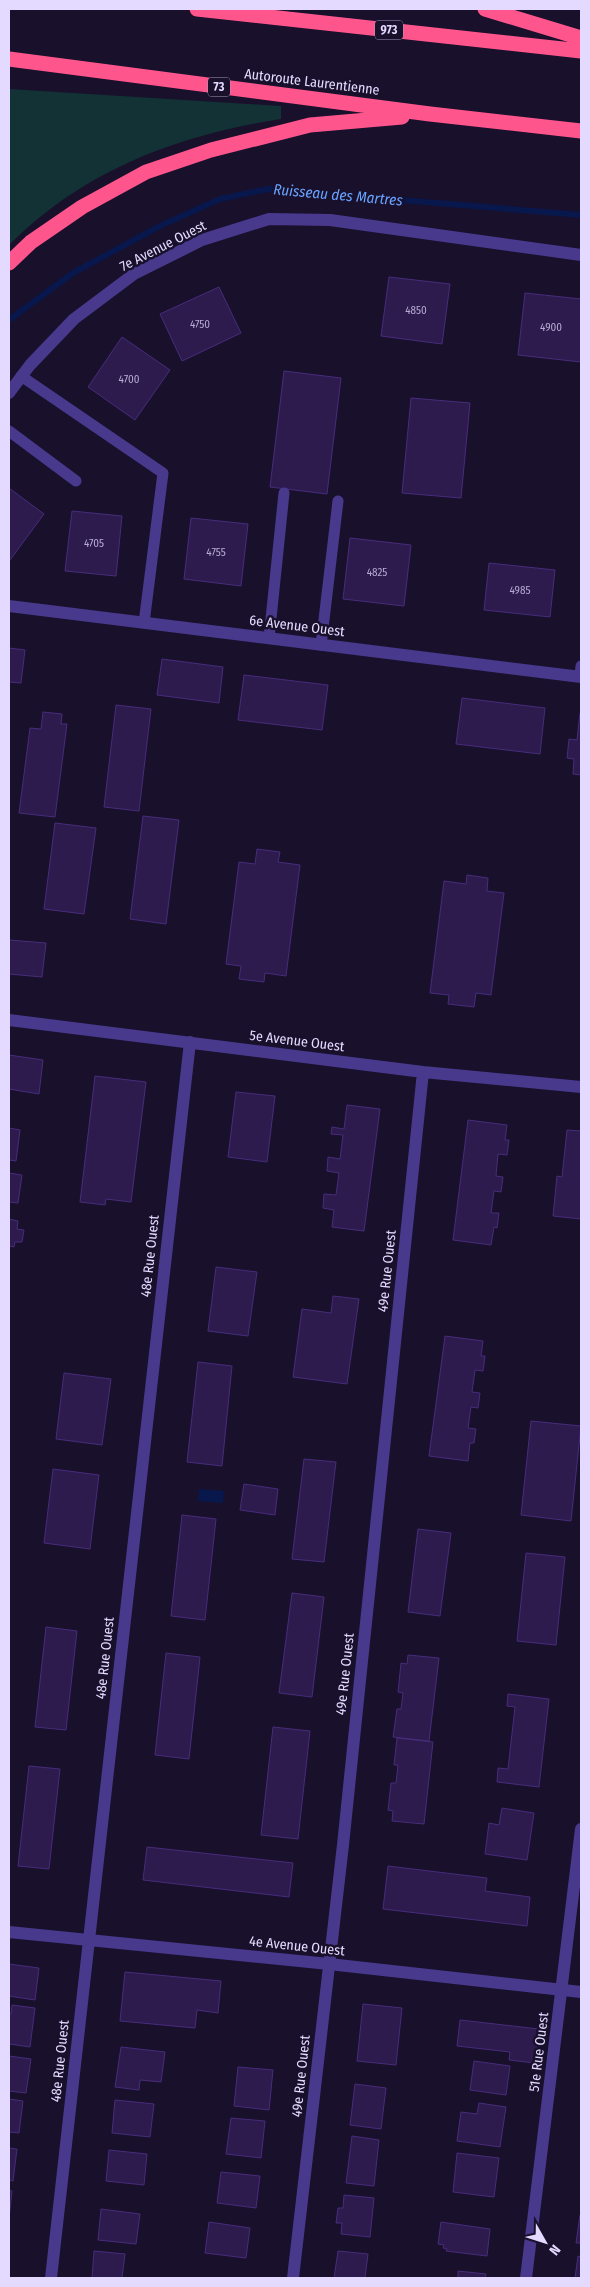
<svg xmlns="http://www.w3.org/2000/svg" width="590" height="2287" viewBox="0 0 590 2287" font-family="'Fira Sans Condensed',sans-serif">
  <style>
    .green { fill: #123236 }
    .water { fill: #08174c }
    .lines { fill: none; stroke-linecap: round; stroke-linejoin: round }
    .stream { stroke: #08174c; stroke-width: 6 }
    .building { fill: #2d1b4e; stroke: #472c7b }
    .service { stroke: #48398d; stroke-width: 11 }
    .minor { stroke: #48398d; stroke-width: 12 }
    .motorway { stroke: #ff558d; stroke-width: 15 }
    .labels { text-anchor: middle; dominant-baseline: central; stroke-width: 5; stroke-linejoin: round; paint-order: stroke }
    .number-label { font-size: 11px; fill: #b6aad3 }
    .shield { fill: #19102c; stroke: #a79dc0; stroke-width: 1 }
    .shield-label { font-size: 12px; font-weight: bold; fill: #e4daff }
    .street-label { font-size: 14px; fill: #e4daff; stroke: #19102c }
    .water-label { font-size: 15px; font-style: italic; fill: #68a3ff; stroke: #19102c }
  </style>
  <rect width="100%" height="100%" fill="#19102c"/>
  <!-- green -->
  <path class="green" d="M9,89L281,106V119C178,135 84,170 9,245Z"/>
  <!-- water -->
  <path class="water" d="M199,1489L224,1491L223,1503L198,1501Z"/>
  <g class="lines">
    <!-- stream -->
    <path class="stream" d="M9,320L73,273L160,226L220,199L268,189L581,215"/>
  </g>
  <!-- building -->
  <path class="building" d="M389,277L450,284L442,344L381,336Z
    M219,287L241,333L182,361L160,314Z
    M525,293L581,299V362L518,355Z
    M122,337L170,370L135,420L88,387Z
    M284,371L341,378L327,494L270,487Z
    M411,398L470,403L461,498L402,493Z
    M9,488L44,514L10,560L9,559Z
    M72,511L122,516L116,576L65,571Z
    M191,518L248,524L241,586L184,579Z
    M350,538L411,545L404,606L343,599Z
    M489,563L555,570L550,617L484,610Z
    M9,648L25,650L21,683L9,682Z
    M162,659L223,667L219,703L157,695Z
    M244,675L328,685L322,730L238,720Z
    M462,698L545,708L540,754L456,744Z
    M116,705L151,709L139,811L104,807Z
    M43,712L62,714L61,724H67L55,817L19,813L30,728L41,729Z
    M580,713H581V775L573,774L574,759L567,758L569,739L577,740Z
    M143,816L179,820L166,924L130,919Z
    M55,823L96,828L84,914L44,909Z
    M257,849L280,852L278,862L300,865L286,976L265,973L264,982L239,979L241,966L226,964L239,862L255,864Z
    M467,875L488,878L487,891L504,893L491,995L476,993L474,1007L448,1004L449,995L430,993L444,881L466,884Z
    M9,940L46,943L42,977L9,974Z
    M9,1055L43,1060L39,1094L9,1089Z
    M95,1076L146,1082L131,1202L106,1199L105,1205L80,1202Z
    M236,1092L275,1096L267,1162L228,1157Z
    M347,1105L380,1109L364,1231L332,1227L334,1210L323,1208L324,1194L336,1195L339,1173L327,1171L328,1157L340,1159L343,1135L331,1134L332,1127L344,1129Z
    M468,1120L507,1125L505,1140H509L507,1155L498,1154L496,1176L503,1177L501,1192L494,1191L491,1213H499L497,1228L494,1227L491,1245L453,1240Z
    M9,1128L20,1130L16,1161L9,1160Z
    M567,1130L581,1131V1219L553,1216L557,1176L562,1177Z
    M9,1173L22,1175L18,1203L9,1202Z
    M9,1219L18,1221L17,1229L24,1230L22,1242H15L14,1247L9,1246Z
    M216,1267L257,1272L248,1336L208,1331Z
    M333,1296L359,1299L347,1384L293,1377L302,1309L331,1313Z
    M445,1336L483,1341L481,1356H485L483,1371L475,1370L472,1392L480,1393L478,1408L471,1407L468,1428L476,1429L474,1443H470L468,1461L429,1456Z
    M198,1362L232,1366L222,1466L187,1462Z
    M64,1373L111,1379L102,1445L56,1439Z
    M531,1421L581,1426L571,1521L521,1515Z
    M304,1459L336,1462L324,1562L292,1559Z
    M53,1469L99,1475L90,1549L44,1543Z
    M244,1484L278,1489L275,1515L240,1510Z
    M182,1515L216,1519L205,1620L171,1616Z
    M418,1529L451,1533L440,1616L408,1612Z
    M526,1553L565,1557L556,1645L517,1641Z
    M292,1593L324,1597L312,1697L279,1693Z
    M46,1627L77,1631L66,1730L35,1727Z
    M166,1653L200,1657L189,1759L155,1755Z
    M408,1655L439,1658L429,1741L393,1737L397,1709H401L403,1693L398,1692L401,1663L407,1664Z
    M508,1694L549,1699L539,1787L497,1782L498,1768L508,1769L515,1707L507,1706Z
    M273,1727L310,1731L298,1839L261,1835Z
    M397,1738L433,1742L424,1824L392,1821L393,1811L388,1810L391,1783H396L398,1765H394Z
    M29,1766L60,1769L49,1869L18,1866Z
    M502,1808L534,1813L527,1860L485,1854L489,1823L499,1825Z
    M147,1847L293,1863L289,1897L143,1880Z
    M388,1866L487,1878L485,1891L530,1897L527,1926L383,1909Z
    M9,1964L39,1968L35,2000L9,1996Z
    M125,1972L221,1981L218,2013L197,2010L195,2028L120,2021Z
    M363,2004L402,2008L396,2065L357,2061Z
    M12,2005L35,2008L30,2047L9,2044V2014H11Z
    M460,2020L539,2029L535,2063L509,2060L510,2052L457,2046Z
    M121,2047L165,2052L161,2082L140,2080L139,2090L115,2087Z
    M9,2056L31,2059L26,2093L9,2091Z
    M474,2061L510,2066L506,2095L470,2090Z
    M238,2067L273,2070L269,2110L234,2106Z
    M355,2084L386,2088L381,2129L350,2125Z
    M9,2099L23,2101L19,2133L9,2132Z
    M115,2100L154,2104L150,2137L112,2133Z
    M479,2103L506,2107L500,2147L457,2141L461,2112L477,2114Z
    M231,2118L265,2121L261,2158L226,2154Z
    M352,2136L379,2140L374,2186L346,2183Z
    M9,2148L17,2149L13,2181L9,2180Z
    M109,2150L147,2154L144,2185L106,2181Z
    M457,2153L499,2158L494,2197L453,2192Z
    M221,2172L260,2176L256,2208L217,2203Z
    M9,2190L12,2191L9,2218Z
    M344,2195L374,2198L370,2237L341,2234L342,2223H336L338,2208H343Z
    M101,2209L140,2214L136,2244L98,2240Z
    M580,2215L581,2216V2243H576Z
    M209,2222L250,2228L246,2258L205,2253Z
    M441,2222L490,2229L487,2256L446,2251L447,2249L443,2248L444,2245L438,2244Z
    M94,2251L125,2254L122,2278H92Z
    M338,2251L368,2254L365,2278H334Z
    M578,2256L581,2257V2278H575Z
    M458,2271L486,2274L485,2278H458Z"/>
  <g class="lines">
    <!-- service -->
    <path class="service" d="M21,376L163,473L144,623
      M9,431L76,481
      M269,638L284,493
      M321,645L338,501
      M580,676L581,666"/>
    <!-- minor -->
    <path class="minor" d="M9,393L30,365L74,319L134,274L202,240L269,219L330,220L581,255
      M9,606L581,677
      M9,1020L423,1072L581,1087
      M9,1932L329,1964L581,1992
      M51,2278L190,1042
      M293,2278L343,1845L423,1072
      M526,2278L581,1829"/>
    <!-- motorway -->
    <path class="motorway" d="M197,9L581,51
      M485,9L581,38
      M9,59L430,114L581,131
      M9,263L31,242L82,207L146,172L211,150L310,125L402,117"/>
  </g>
  <g class="labels">
    <!-- number labels -->
    <g class="number-label">
      <text x="416" y="310">4850</text>
      <text x="200" y="324">4750</text>
      <text x="551" y="327">4900</text>
      <text x="129" y="379">4700</text>
      <text x="94" y="543">4705</text>
      <text x="216" y="552">4755</text>
      <text x="377" y="572">4825</text>
      <text x="520" y="590">4985</text>
    </g>
    <!-- shield labels -->
    <g class="shield">
      <rect x="375" y="20.5" width="28" height="19" rx="4"/>
      <rect x="208" y="77.5" width="22" height="19" rx="4"/>
    </g>
    <g class="shield-label">
      <text x="389" y="30">973</text>
      <text x="219" y="87">73</text>
    </g>
    <!-- street labels -->
    <g class="street-label">
      <text transform="translate(312 82) rotate(7)">Autoroute Laurentienne</text>
      <text transform="translate(163 246) rotate(-27)">7e Avenue Ouest</text>
      <text transform="translate(297 626) rotate(7)">6e Avenue Ouest</text>
      <text transform="translate(297 1041) rotate(7)">5e Avenue Ouest</text>
      <text transform="translate(150 1256) rotate(-84)">48e Rue Ouest</text>
      <text transform="translate(387 1271) rotate(-84)">49e Rue Ouest</text>
      <text transform="translate(105 1658) rotate(-84)">48e Rue Ouest</text>
      <text transform="translate(345 1674) rotate(-84)">49e Rue Ouest</text>
      <text transform="translate(297 1946) rotate(6)">4e Avenue Ouest</text>
      <text transform="translate(539 2052) rotate(-83)">51e Rue Ouest</text>
      <text transform="translate(60 2061) rotate(-84)">48e Rue Ouest</text>
      <text transform="translate(301 2076) rotate(-84)">49e Rue Ouest</text>
    </g>
    <!-- water labels -->
    <g class="water-label">
      <text transform="translate(338 195) rotate(5)">Ruisseau des Martres</text>
    </g>
  </g>
  <!-- border -->
  <rect width="590" height="2287" fill="none" stroke="#e4daff" stroke-width="20"/>
  <!-- north arrow -->
  <g transform="translate(545 2242) rotate(129)" stroke="#19102c" stroke-width="4" paint-order="stroke">
  <path d="M0-4L9 19L0 12L-9 19Z" fill="#e4daff"/>
  <text y="-8" font-size="14" font-weight="bold" text-anchor="middle" fill="#e4daff">N</text>
  </g>
</svg>
